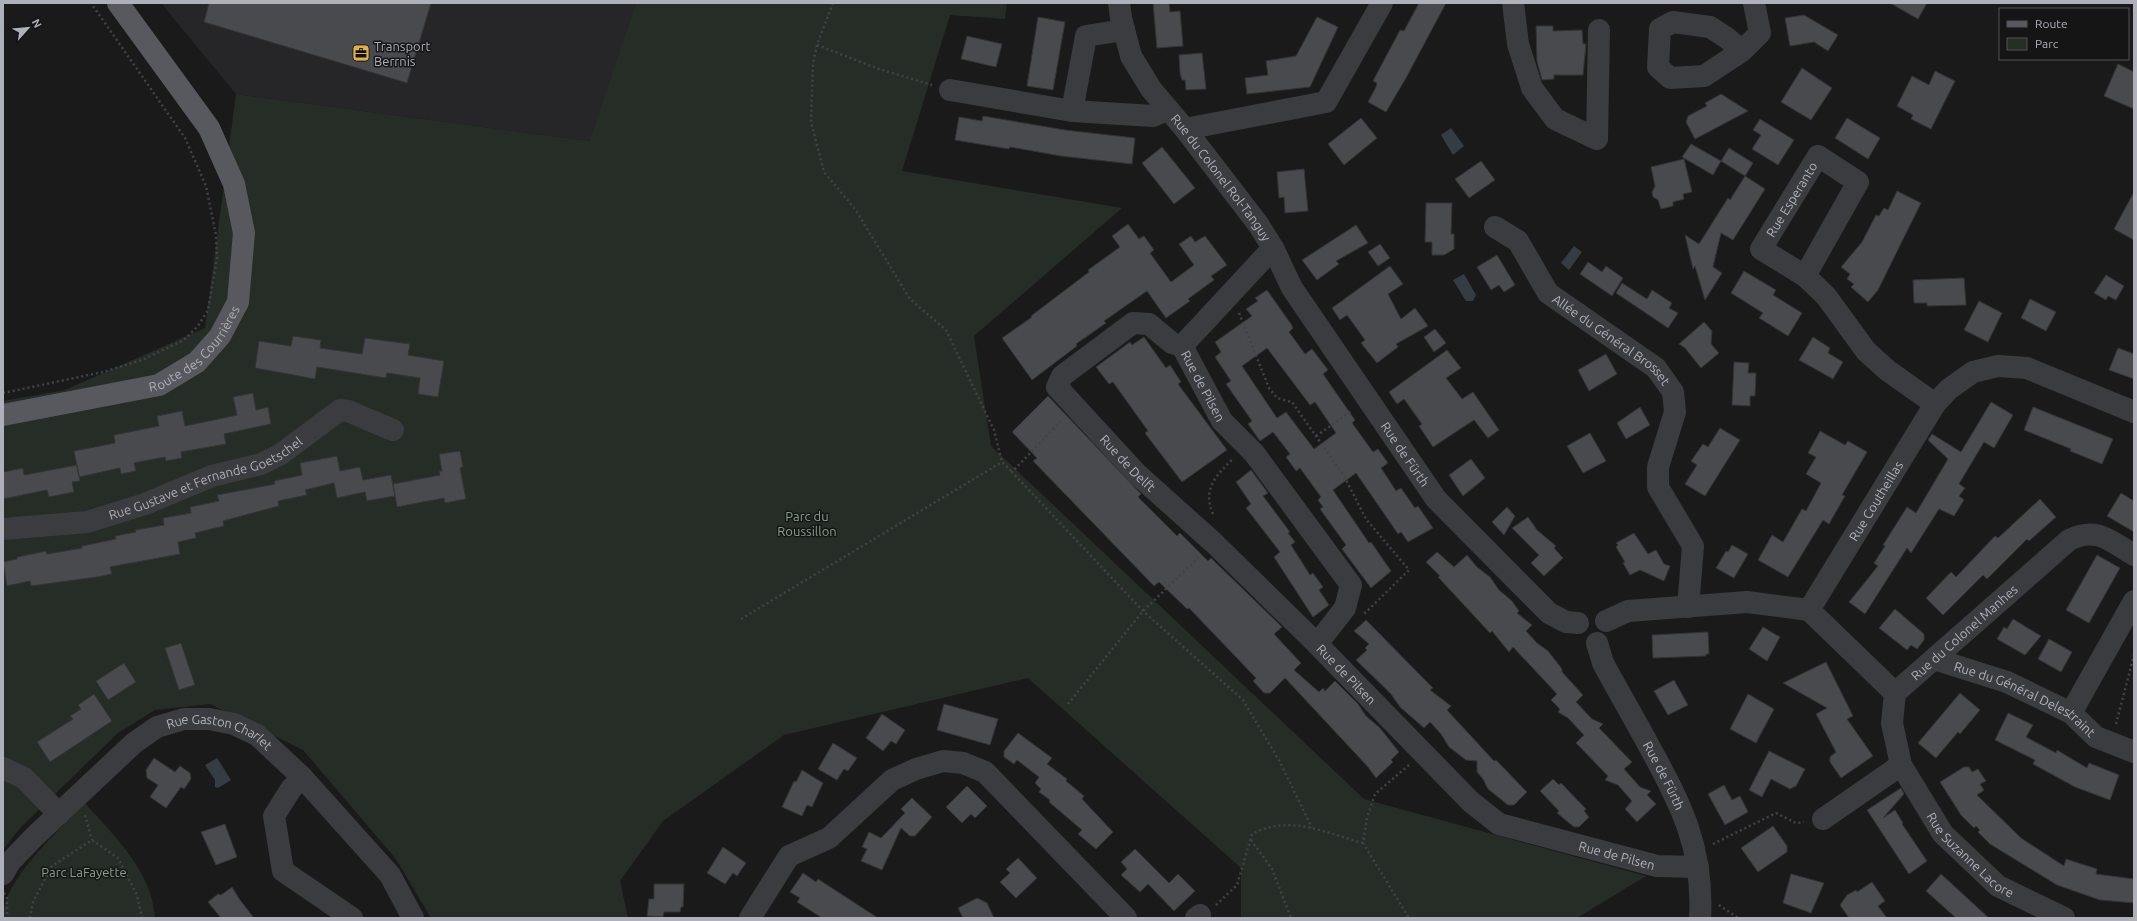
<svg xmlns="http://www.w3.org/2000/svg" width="2137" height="921" viewBox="0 0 2137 921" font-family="Ubuntu,sans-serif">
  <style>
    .built { fill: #262628 }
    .green { fill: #262d27 }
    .water { fill: #353c43 }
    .building { fill: #494a4d; stroke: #343437; fill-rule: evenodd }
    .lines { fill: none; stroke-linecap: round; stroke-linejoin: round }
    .path { stroke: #414347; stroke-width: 2.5; stroke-dasharray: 2 3; stroke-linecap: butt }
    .minor { stroke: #3b3c40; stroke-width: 22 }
    .major { stroke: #57595f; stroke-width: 22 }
    .labels { text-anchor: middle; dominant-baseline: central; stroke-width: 3; stroke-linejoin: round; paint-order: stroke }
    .poi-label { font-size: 13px; fill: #aeb1b9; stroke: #151516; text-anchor: start }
    .street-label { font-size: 13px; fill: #aeb1b9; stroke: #151516 }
    .park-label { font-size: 13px; fill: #87a289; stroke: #151516 }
  </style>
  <rect width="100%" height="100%" fill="#1a1a1b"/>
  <!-- built -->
  <path class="built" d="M161,3H636L589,141L236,94Z"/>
  <!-- green -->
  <path class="green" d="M636,3H1007L1005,19L950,15L902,171L1122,208L974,336L991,446L1364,799L1646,876L1577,918H1241V868L1028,678L784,735L663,821L620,881L628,918H431L396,859L303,750L210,704L155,710L118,733L21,827L3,850V401L65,390L205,328L236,94L589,141Z
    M85,803C115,837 152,871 155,918H3C3,879 59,831 85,803Z"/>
  <!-- water -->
  <path class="water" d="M1451,128L1464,146L1453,155L1441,135Z
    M1574,246L1582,252L1569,270L1561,263Z
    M1464,274L1476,295L1473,301H1466L1453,280Z
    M217,758L231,780L218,788L215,787V780L205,765Z"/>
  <!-- building -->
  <path class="building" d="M209,3H431L407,83L204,22Z
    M1153,3H1169L1170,12L1180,11L1183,46L1157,48Z
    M1419,3H1446L1406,78L1386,112L1368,102L1376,87L1377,83L1373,81L1400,30L1404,31Z
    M1890,3H1927L1918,19Z
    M1804,15L1838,35L1828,51L1814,42L1790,46L1785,18Z
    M1038,17L1065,22L1053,90L1027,86Z
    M1317,17L1338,27L1310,87L1247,94L1245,78L1268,75L1266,61L1296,56Z
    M1536,26H1553V31L1582,30L1583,44H1586L1583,75H1554V79L1542,80L1537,61Z
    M967,36L1002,44L996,67L961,59Z
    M1202,53L1206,89L1186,90L1185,80H1182L1180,73L1179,55Z
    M2118,64L2134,72V109L2104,96Z
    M1802,68L1832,88L1811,120L1781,102Z
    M1935,71L1955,81L1931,129L1911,119L1913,115L1897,106L1912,76L1929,85Z
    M1721,94L1748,111L1695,139L1686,122L1688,116L1707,106L1705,103Z
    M983,116L1065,130L1135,138L1132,164L1061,156L1010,147L1009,149L955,140L959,117L982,121Z
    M1361,118L1377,138L1344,165L1328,144Z
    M1847,118L1880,138L1868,159L1835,138Z
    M1760,119L1794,140L1778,165L1752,149L1761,135L1753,130Z
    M1691,144L1721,161L1713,175L1682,157Z
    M1162,147L1195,188L1174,204L1142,163Z
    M1729,148L1753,163L1745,176L1721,161Z
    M1684,159L1692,192L1683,194L1684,199L1673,202V206L1661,209L1658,200L1653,197L1652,192L1655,186L1651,167Z
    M1481,161L1495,180L1469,198L1455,179Z
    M1304,169L1308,211L1285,213L1284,197L1279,198L1277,172Z
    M1745,176L1765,189L1733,240L1721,233L1713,267L1722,273L1705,300L1695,266L1693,269L1685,235L1699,244L1728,198L1730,200Z
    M1897,191L1921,203L1878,290L1868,302L1851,287L1854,284L1847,279L1850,274L1841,267L1862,242L1876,215L1879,216L1884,208L1888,210Z
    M2134,192V240L2114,229Z
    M1426,203H1452L1451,234H1454V249L1444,255H1432V242H1425Z
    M1128,224L1139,239L1144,236L1154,250L1150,253L1171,282L1194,265L1179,244L1191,236L1195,242L1205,236L1227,265L1211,276L1214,280L1188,299L1190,301L1166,318L1147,291L1104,321L1106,323L1076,344L1077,346L1032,380L1002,338L1032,317L1031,316L1089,272L1088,270L1120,247L1112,236Z
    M1356,225L1368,243L1336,261L1339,264L1317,280L1302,260Z
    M1380,244L1390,258L1378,266L1368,252Z
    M1497,255L1515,285L1504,292L1499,285L1491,290L1477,267Z
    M1588,262L1602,272L1606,266L1623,278L1612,296L1580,274Z
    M1390,266L1403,284L1388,294L1401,319L1415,308L1428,326L1396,344L1398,347L1377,363L1361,343L1365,340L1347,315L1340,320L1332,308Z
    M1744,271L1776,290L1773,295L1802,313L1788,336L1759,318L1763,313L1731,293Z
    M2106,275L2124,286L2116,300L2108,296L2106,300L2094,293Z
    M1964,278L1966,305L1927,306V303H1914L1913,280Z
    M1622,283L1647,299L1652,290L1672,303L1669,308L1678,313L1668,328L1616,293Z
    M1267,290L1291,324L1293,328L1289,332L1305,354L1312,349L1328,370L1323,374L1355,420L1352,423L1373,452L1378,449L1388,463L1381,468L1389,480L1396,491L1401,488L1415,508L1418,506L1433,528L1408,542L1401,532L1398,534L1356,473L1333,490L1369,543L1371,542L1391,571L1371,588L1342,549L1346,545L1320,509L1323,507L1318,500L1321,497L1300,468L1296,471L1286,457L1290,454L1273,432L1260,441L1248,424L1252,421L1226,384L1231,381L1215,357L1221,352L1215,342L1252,316L1246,309L1258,301L1255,298ZM1267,348L1310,405L1315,402L1336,433L1314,449L1286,412L1277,418L1242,366Z
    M2030,299L2056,312L2046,331L2021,318Z
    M1979,301L2002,313L1988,342L1964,330Z
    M1704,322L1712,331L1711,344L1719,353L1701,368L1685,348L1679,344Z
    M1435,329L1446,343L1434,352L1424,337Z
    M293,336L321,340L320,348L362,354L365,338L410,344L408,355L444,361L438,397L418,394L420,378L387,373L386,378L317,367L315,379L255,368L259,341L291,346Z
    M1144,337L1166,368L1170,365L1181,382L1178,384L1227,450L1182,482L1145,433L1148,431L1113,382L1109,384L1096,367L1130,342L1132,345Z
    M1813,337L1830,348L1828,353L1843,362L1833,379L1799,360Z
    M2118,348L2134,354V379L2109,370Z
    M1447,350L1461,368L1446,378L1462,399L1473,392L1499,430L1488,438L1474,420L1433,447L1419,426L1422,424L1404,399L1397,404L1389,392Z
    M1606,354L1617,374L1589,391L1578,370Z
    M1734,362L1749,363L1748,373H1756L1755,396H1750V406L1732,405Z
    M253,393L256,410L268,407L271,424L224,434L226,444L181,452L182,458L166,461L165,457L134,463L136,471L121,474L120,468L79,477L74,451L115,443L114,435L159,426L157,416L182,411L185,426L237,415L233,397Z
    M1048,396L1141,494L1138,497L1177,536L1180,533L1208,561L1211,558L1282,627L1274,634L1301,663L1294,670L1319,692L1323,688L1325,691L1335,681L1358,704L1366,716L1380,728L1399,752L1391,760L1393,762L1376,778L1368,767L1285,678L1270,693H1264L1253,681L1256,678L1189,608L1187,609L1159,582L1154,586L1033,461L1037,458L1012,432Z
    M1991,402L2013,415L1994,448L1984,442L1959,484L1965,488L1959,496L1964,500L1954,516L1939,509L1911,553L1907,548L1865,614L1849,602L1878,566L1874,563L1885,546L1883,545L1907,507L1916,513L1948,459L1928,440L1932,434L1961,452Z
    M1640,407L1650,425L1626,439L1617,423Z
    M2033,407L2113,439L2102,464L2070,451L2071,449L2024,430Z
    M1720,428L1740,440L1705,496L1685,484L1697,465L1691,461L1703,444L1708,447Z
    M1820,431L1845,445L1848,441L1867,452L1842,495L1845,496L1829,524L1823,520L1788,577L1758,560L1772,535L1783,542L1802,509L1806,511L1821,483L1806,474L1816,457L1808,453Z
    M1590,433L1606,461L1583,473L1567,446Z
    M460,451L463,467L460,468L466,499L445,503L444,498L397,507L393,484L440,475L439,471H442L439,454Z
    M337,456L340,471L360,467L363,480L391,475L395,496L367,501L365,492L337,498L334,483L305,490L307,495L278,501L279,506L223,521L224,526L195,533L196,538L178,542L180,554L110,567L112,574L97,577L31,586L30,581L7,586L3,562L17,559V557L46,551L47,554L82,548V546L116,539L115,536L136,532L135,530L164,525L163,518L191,513L190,507L219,501L217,495L275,484L274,481L302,475L300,463Z
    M1471,459L1485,478L1463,496L1449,475Z
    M77,465L80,481L72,482L74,492L49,497L47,490L3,499V472L23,468L24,475Z
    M1251,470L1268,493L1263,496L1290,532L1288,533L1295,542L1291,545L1310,575L1313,573L1323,587L1319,590L1329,605L1313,617L1274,557L1280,552L1246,508L1251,504L1236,482Z
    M2121,493L2134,501V532L2107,516Z
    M2040,499L2056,517L2029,541L2027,539L1987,579L1983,575L1943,615L1926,598L1951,572L1956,577L1995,536L1998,538Z
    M1507,507L1515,516L1504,535L1492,522Z
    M1528,517L1537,530L1556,546L1554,548L1563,558L1544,576L1531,563L1539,555L1512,528Z
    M1634,533L1648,554L1656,550L1664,564L1670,566L1664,581L1640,570L1630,575L1623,563L1625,562L1616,547L1618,545L1616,543Z
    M1732,545L1748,554L1734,578L1716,568L1726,551L1728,552Z
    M1437,552L1454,567L1467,555L1477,567L1490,577L1499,590L1512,601L1519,611L1517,613L1532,625L1526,631L1537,643L1548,651L1562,669V672L1583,695L1576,702L1592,719L1603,724L1599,728L1632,762L1624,769L1640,787L1651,791L1647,795L1656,804L1637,822L1625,809L1632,801L1618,785L1605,780L1608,776L1576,743L1584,735L1568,718L1558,712L1560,709L1551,700L1557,694L1513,647L1509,652L1492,631L1490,633L1438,577L1440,576L1426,562Z
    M2097,555L2120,568L2089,623L2066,610Z
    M1895,609L1924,634V640L1917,649L1911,645L1907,650L1879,628Z
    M2013,619L2041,636L2025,655L1997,639L2004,627L2007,629Z
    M1366,620L1427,682L1433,688L1430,690L1451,706L1447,710L1494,761L1496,760L1527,792L1514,805H1508L1488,789L1483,779L1477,772V761L1466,760L1449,747L1441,734L1430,722L1424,728L1400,707L1391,694L1356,660L1367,650L1365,648L1369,644L1354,631Z
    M1763,627L1780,637L1767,661L1749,649Z
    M1708,632L1709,654H1706V656L1653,658L1652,635Z
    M2049,639L2072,652L2061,672L2038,659Z
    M181,643L195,685L179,690L165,648Z
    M1826,662L1853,716L1847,719L1873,756L1841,778L1830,762V757L1836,752L1816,714L1827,708L1783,683Z
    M124,663L136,682L108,700L96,681Z
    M1674,680L1688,705L1668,715L1654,691Z
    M1960,693L1980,710L1960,734L1958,732L1936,758L1918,743Z
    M94,694L112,721L50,762L37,742L73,719L70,716L81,709L78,705Z
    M1748,694L1774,709L1756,743L1730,729Z
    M944,704L998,719L990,745L937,730Z
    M2008,713L2033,725L2026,737L2056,753L2057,750L2087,768L2089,763L2119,775L2110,800L2075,787L2033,764L2035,760L1995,740Z
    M882,714L905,730L896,744L891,741L883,751L866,738Z
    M1018,733L1052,758L1047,764L1067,779L1066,781L1084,796L1082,799L1113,832L1096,849L1078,834L1082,830L1049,802L1050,800L1039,792L1041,789L1035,783L1039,777L1017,760L1014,764L1004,757V751Z
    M833,743L857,758L848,771L844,769L837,780L818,769Z
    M1769,751L1805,769L1796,786L1790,789L1771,779L1762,797L1749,790Z
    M154,758L175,772L180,766L190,773L191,779L184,789L181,787L166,808L150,797L158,785L147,778L146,770Z
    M1964,767H1969L1972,772L1978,769L1986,781L1980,784L1984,790L1977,795L2021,838L2064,866L2066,859L2097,869L2096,874L2134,879V903L2100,900L2057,885L1990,844L1978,832L1980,830L1976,826L1974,828L1961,815L1940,782Z
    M802,770L823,783L812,807L807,805L802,816L782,807L794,781L796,782Z
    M1553,779L1559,785L1561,783L1586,809L1584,811L1589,817L1579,827H1574L1557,813L1559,811L1540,791Z
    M1724,785L1732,800L1740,796L1748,812L1725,825L1708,794Z
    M967,786L987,806L975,818L971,814L962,823L946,807Z
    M1901,788L1904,794L1883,818L1895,810L1903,823L1902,824L1927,861L1909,874L1867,810Z
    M912,798L932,817L915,836H910L901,828L882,870L861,861L867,849L862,847L869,832L881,838L905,813L901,809Z
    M225,824L237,857L216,865L201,832Z
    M1773,826L1787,846V852L1758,872L1741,848Z
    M723,847L746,863L737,876L733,873L725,884L707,873Z
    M1135,849L1169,883L1178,874L1195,891L1174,911L1148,884L1140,892L1121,875L1127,869L1121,862Z
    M1018,858L1037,878L1016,898L1000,882L1010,873L1006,869Z
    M803,873L816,882L818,879L878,918H822L797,902L800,898L790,892Z
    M1791,874L1824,883L1811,913L1783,903Z
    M1941,874L1989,918H1956L1926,891Z
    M1872,882L1885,901L1878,906L1887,918H1849L1840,905L1847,895L1856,890L1857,892Z
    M654,884H684L683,907H681L680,912H664L663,917L647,916L649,899H654Z
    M232,887L240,900L254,918H221L208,902L218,894L221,895Z
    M977,898L987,903L994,918H963L958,908Z"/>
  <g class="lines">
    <!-- path -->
    <path class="path" d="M833,3L817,45L813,63L811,122L824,172L855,209L910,299L946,330L994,430L1002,462L1012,472
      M817,45L879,69L932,85
      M1239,313L1269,388L1277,398L1292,402L1344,476L1366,519L1409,570L1364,614
      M3,393L103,372L142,360L184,340L198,326L208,310L217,258L216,235L206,186L185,138L91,3
      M1061,421L1012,472L1143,611L1243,700L1280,762L1312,828
      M1316,436L1352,411
      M1213,514C1202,490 1216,475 1233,459
      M741,619L1002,462
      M1068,704L1143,611L1200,556
      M2116,724L2134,655
      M1409,765L1375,794L1367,818L1363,843L1409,918
      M85,815L92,840
      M1251,840L1272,869L1291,918
      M1713,844L1776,813L1796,823L1804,822
      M4,893L7,897V918
      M1216,905L1237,885L1252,834C1290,814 1325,833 1363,843
      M1719,905L1738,918
      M30,918L33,902L52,866L92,840L118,858L137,895L142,918"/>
    <!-- minor -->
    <g class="minor">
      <path id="s1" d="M1119,3L1121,18L1131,56L1151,89L1185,129L1258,224L1273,248L1292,288L1436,499L1549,613L1566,622L1578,623"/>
      <path d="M1513,3L1518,44L1532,88L1555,119L1597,139L1599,30"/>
      <path d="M1742,51L1727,38L1710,27L1673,22L1660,29L1658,67L1670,78L1704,76L1742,51L1760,33L1754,3"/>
      <path d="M950,90L1072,111L1086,36L1124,30"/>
      <path d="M1072,111L1153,116L1168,109"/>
      <path d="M1185,129L1326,102L1382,3"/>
      <path id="s2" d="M1495,227L1518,241L1548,293L1656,368L1673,392L1675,412L1658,467V487L1693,546L1688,607"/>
      <path id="s3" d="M1273,248L1182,346L1222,421L1254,453L1351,585L1345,608L1317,644"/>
      <path id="s4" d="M1805,276L1761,249L1818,156L1858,182L1805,276L1826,296L1866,351L1887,370L1935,404"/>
      <path id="s5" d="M1182,346L1172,343L1149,324L1133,323L1062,376L1057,387L1137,474L1214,543L1317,644L1471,802L1499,824L1657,866L1698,867"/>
      <path id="s6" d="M3,529L87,522L145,504L212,476L261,464L281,454L340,410L348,411L393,430"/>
      <path d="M1809,610L1895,693"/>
      <path id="s7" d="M1606,621L1628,611L1747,602L1809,610L1935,404L1949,389L1973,372L1998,366L2027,368L2134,412"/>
      <path id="s8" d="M1597,643L1603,663C1618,691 1634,718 1649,746C1681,804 1704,849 1700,918"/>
      <path id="s9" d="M1934,659L2007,682L2071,713L2096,737L2134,752"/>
      <path id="s10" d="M1895,693L2069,540C2097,526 2110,541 2134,555"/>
      <path id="s11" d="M1895,693L1892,723L1901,765L1943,834L1998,886L2064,918"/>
      <path d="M2071,713L2134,601"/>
      <path d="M3,768L24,778L59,814"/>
      <path d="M302,777L291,789L274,816L283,871L352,918"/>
      <path d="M1823,819L1901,765"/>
      <path id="s12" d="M3,874L10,862L34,837L134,743L157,727L184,719H209L234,724L257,735L302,777L390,875L413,918"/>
      <path d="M750,918L789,856L829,838L892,780L916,769L943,761L963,763L985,772L1126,918"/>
      <path d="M1196,918L1200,915"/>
    </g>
    <!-- major -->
    <path class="major" id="s13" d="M3,415L159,385L197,362L220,336L238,302L244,233L234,184L209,128L118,3"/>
  </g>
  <!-- icons -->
  <defs>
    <g id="office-square" transform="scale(0.9)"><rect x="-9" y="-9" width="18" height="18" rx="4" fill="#ddb050" stroke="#151516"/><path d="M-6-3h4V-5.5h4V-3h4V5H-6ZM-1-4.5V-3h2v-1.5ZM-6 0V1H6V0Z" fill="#111"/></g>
  </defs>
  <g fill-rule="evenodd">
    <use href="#office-square" x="361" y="53"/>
  </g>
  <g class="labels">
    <!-- poi labels -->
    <g class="poi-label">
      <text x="374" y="46">Transport<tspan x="374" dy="15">Berrnis</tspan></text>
    </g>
    <!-- street labels -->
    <g class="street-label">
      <text stroke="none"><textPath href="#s1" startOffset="206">Rue du Colonel Rol-Tanguy</textPath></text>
      <text stroke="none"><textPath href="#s4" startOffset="110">Rue Esperanto</textPath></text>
      <text stroke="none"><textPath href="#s2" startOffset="166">Allée du Général Brosset</textPath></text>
      <text stroke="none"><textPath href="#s13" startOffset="210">Route des Courrières</textPath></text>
      <text stroke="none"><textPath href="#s3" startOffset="179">Rue de Pilsen</textPath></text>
      <text stroke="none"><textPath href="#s1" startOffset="539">Rue de Fürth</textPath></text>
      <text stroke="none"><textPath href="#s5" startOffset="261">Rue de Delft</textPath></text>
      <text stroke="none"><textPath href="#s6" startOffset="211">Rue Gustave et Fernande Goetschel</textPath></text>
      <text stroke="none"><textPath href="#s7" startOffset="334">Rue Coutheillas</textPath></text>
      <text stroke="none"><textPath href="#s10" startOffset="92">Rue du Colonel Manhes</textPath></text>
      <text stroke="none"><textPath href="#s5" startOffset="565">Rue de Pilsen</textPath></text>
      <text stroke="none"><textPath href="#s9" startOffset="100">Rue du Général Delestraint</textPath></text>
      <text stroke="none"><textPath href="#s12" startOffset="280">Rue Gaston Charlet</textPath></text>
      <text stroke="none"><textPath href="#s8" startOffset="149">Rue de Fürth</textPath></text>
      <text stroke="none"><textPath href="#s11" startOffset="188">Rue Suzanne Lacore</textPath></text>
      <text stroke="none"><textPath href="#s5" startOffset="901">Rue de Pilsen</textPath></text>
    </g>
    <!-- park labels -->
    <g class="park-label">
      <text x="807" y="516">Parc du<tspan x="807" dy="15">Roussillon</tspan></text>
      <text x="84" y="872">Parc LaFayette</text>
    </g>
  </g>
  <!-- border -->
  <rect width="2137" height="921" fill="none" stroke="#aeb1b9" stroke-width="8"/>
  <!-- legend -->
  <rect x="1999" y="8" width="130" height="52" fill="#151516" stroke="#525357"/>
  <rect x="2007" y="21" width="20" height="6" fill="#57595f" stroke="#525357"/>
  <text x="2035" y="28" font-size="12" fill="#aeb1b9">Route</text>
  <rect x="2007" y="38" width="20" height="12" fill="#262d27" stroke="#525357"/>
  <text x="2035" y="48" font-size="12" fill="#aeb1b9">Parc</text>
  <!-- north arrow -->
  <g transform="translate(28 28) rotate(63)" stroke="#151516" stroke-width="3" paint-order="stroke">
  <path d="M0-3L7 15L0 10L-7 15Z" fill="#aeb1b9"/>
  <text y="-6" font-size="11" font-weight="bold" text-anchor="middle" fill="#aeb1b9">N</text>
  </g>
</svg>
